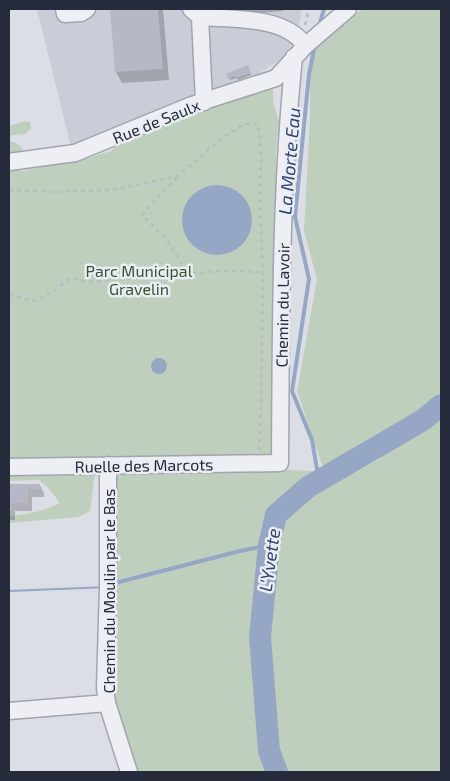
<svg xmlns="http://www.w3.org/2000/svg" width="450" height="781" viewBox="0 0 450 781" font-family="'Exo 2',sans-serif">
  <style>
    .built { fill: #c9cdd7 }
    .green { fill: #bfcfbd }
    .water { fill: #96a7c5 }
    .shadow { fill: #0003 }
    .lines { fill: none; stroke-linecap: round; stroke-linejoin: round }
    .stream { stroke: #96a7c5; stroke-width: 4 }
    .river { stroke: #96a7c5; stroke-width: 22 }
    .building { fill: #b6b9c5 }
    .minor-casing { stroke: #a1a5af; stroke-width: 19 }
    .path { stroke: #babcc4; stroke-width: 2.5; stroke-dasharray: 4 4; stroke-linecap: butt }
    .minor { stroke: #eeeff4; stroke-width: 16 }
    .labels { text-anchor: middle; dominant-baseline: central; stroke-width: 5; stroke-linejoin: round; paint-order: stroke }
    .street-label { font-size: 16px; fill: #262b3b; stroke: #eaedf3 }
    .park-label { font-size: 16px; fill: #355633; stroke: #eaedf3 }
    .water-label { font-size: 18px; font-style: italic; fill: #31446d; stroke: #eaedf3 }
  </style>
  <rect width="100%" height="100%" fill="#dbdee5"/>
  <!-- built -->
  <path class="built" d="M37,9H301V18L293,41L288,50L279,60L252,78L189,95L95,142L71,147Z"/>
  <!-- green -->
  <path class="green" d="M362,9H441V772H287L277,750L268,608L273,548L277,531L286,516L312,495L381,458L373,442L323,468L297,391L317,279L304,231L310,119V50Z
    M252,78L273,87V102L279,121L276,151L278,290L272,454L265,461L95,471L90,511L78,517L9,523V516C27,515 44,511 60,503L50,490L39,480L9,481V126L25,121L30,122L31,129L25,134L11,135L10,141C27,146 26,154 17,167L23,171L73,159L82,160L111,151L117,145L148,128L168,105L189,95Z
    M247,468L312,471L313,477L269,513L260,637L269,750L277,772H132L108,685L116,474Z"/>
  <!-- water -->
  <path class="water" d="M182 220a35 35 0 1 1 70 0a35 35 0 1 1-70 0Z
    M151 366a8 8 0 1 1 16 0a8 8 0 1 1-16 0Z
    M108,586V588L9,592V590Z"/>
  <!-- shadow -->
  <path class="shadow" d="M111,9H163L169,80L122,83L116,72Z
    M213,9H283V11L218,16Z
    M249,68L251,75L238,80L237,78L230,80L227,74Z
    M40,485L44,493V497H32V511H15V520H9V486Z"/>
  <g class="lines">
    <!-- stream -->
    <path class="stream" d="M319,26L324,9
      M315,45L309,74L295,217L309,279L292,391L312,440L319,481
      M119,582L240,551L269,545"/>
    <!-- river -->
    <path class="river" d="M277,772L269,751L260,637L269,545L276,515L308,487L423,420L441,405"/>
  </g>
  <!-- building -->
  <path class="building" d="M110,9H158L163,69L115,72Z
    M248,65L251,73L236,78L235,76L228,79L226,74Z
    M9,484H40V489H28V503H11V512H9Z"/>
  <g class="lines">
    <!-- minor casing -->
    <g class="minor-casing">
      <path id="minor" d="M64,9L65,14L81,13L87,9
        M191,9L200,17C231,19 287,16 305,46
        M200,17L204,102
        M9,162L75,153L192,105L276,78L305,46L348,9
        M108,465V587L105,688L107,703L129,772
        M9,467L280,463C281,327 280,192 294,57
        M9,711L107,703"/>
    </g>
    <!-- path -->
    <path class="path" d="M305,25L309,9
      M177,177L142,215L166,239L189,274
      M9,190L50,192L111,190L178,176L221,139L244,124H258L261,156L260,208L263,272L261,403L259,450
      M9,295L35,301L55,290L70,278L87,282L220,271L263,272"/>
    <!-- minor -->
    <use href="#minor" class="minor"/>
  </g>
  <g class="labels">
    <!-- street labels -->
    <g class="street-label">
      <text transform="translate(156 121) rotate(-22)">Rue de Saulx</text>
      <text transform="translate(282 305) rotate(-89)">Chemin du Lavoir</text>
      <text transform="translate(144 465) rotate(-1)">Ruelle des Marcots</text>
      <text transform="translate(108 591) rotate(-90)">Chemin du Moulin par le Bas</text>
    </g>
    <!-- park labels -->
    <g class="park-label">
      <text x="139" y="270">Parc Municipal<tspan x="139" dy="18">Gravelin</tspan></text>
    </g>
    <!-- water labels -->
    <g class="water-label">
      <text transform="translate(289 161) rotate(-85)">La Morte Eau</text>
      <text transform="translate(269 560) rotate(-82)">L'Yvette</text>
    </g>
  </g>
  <!-- border -->
  <rect width="450" height="781" fill="none" stroke="#262b3b" stroke-width="20"/>
</svg>
